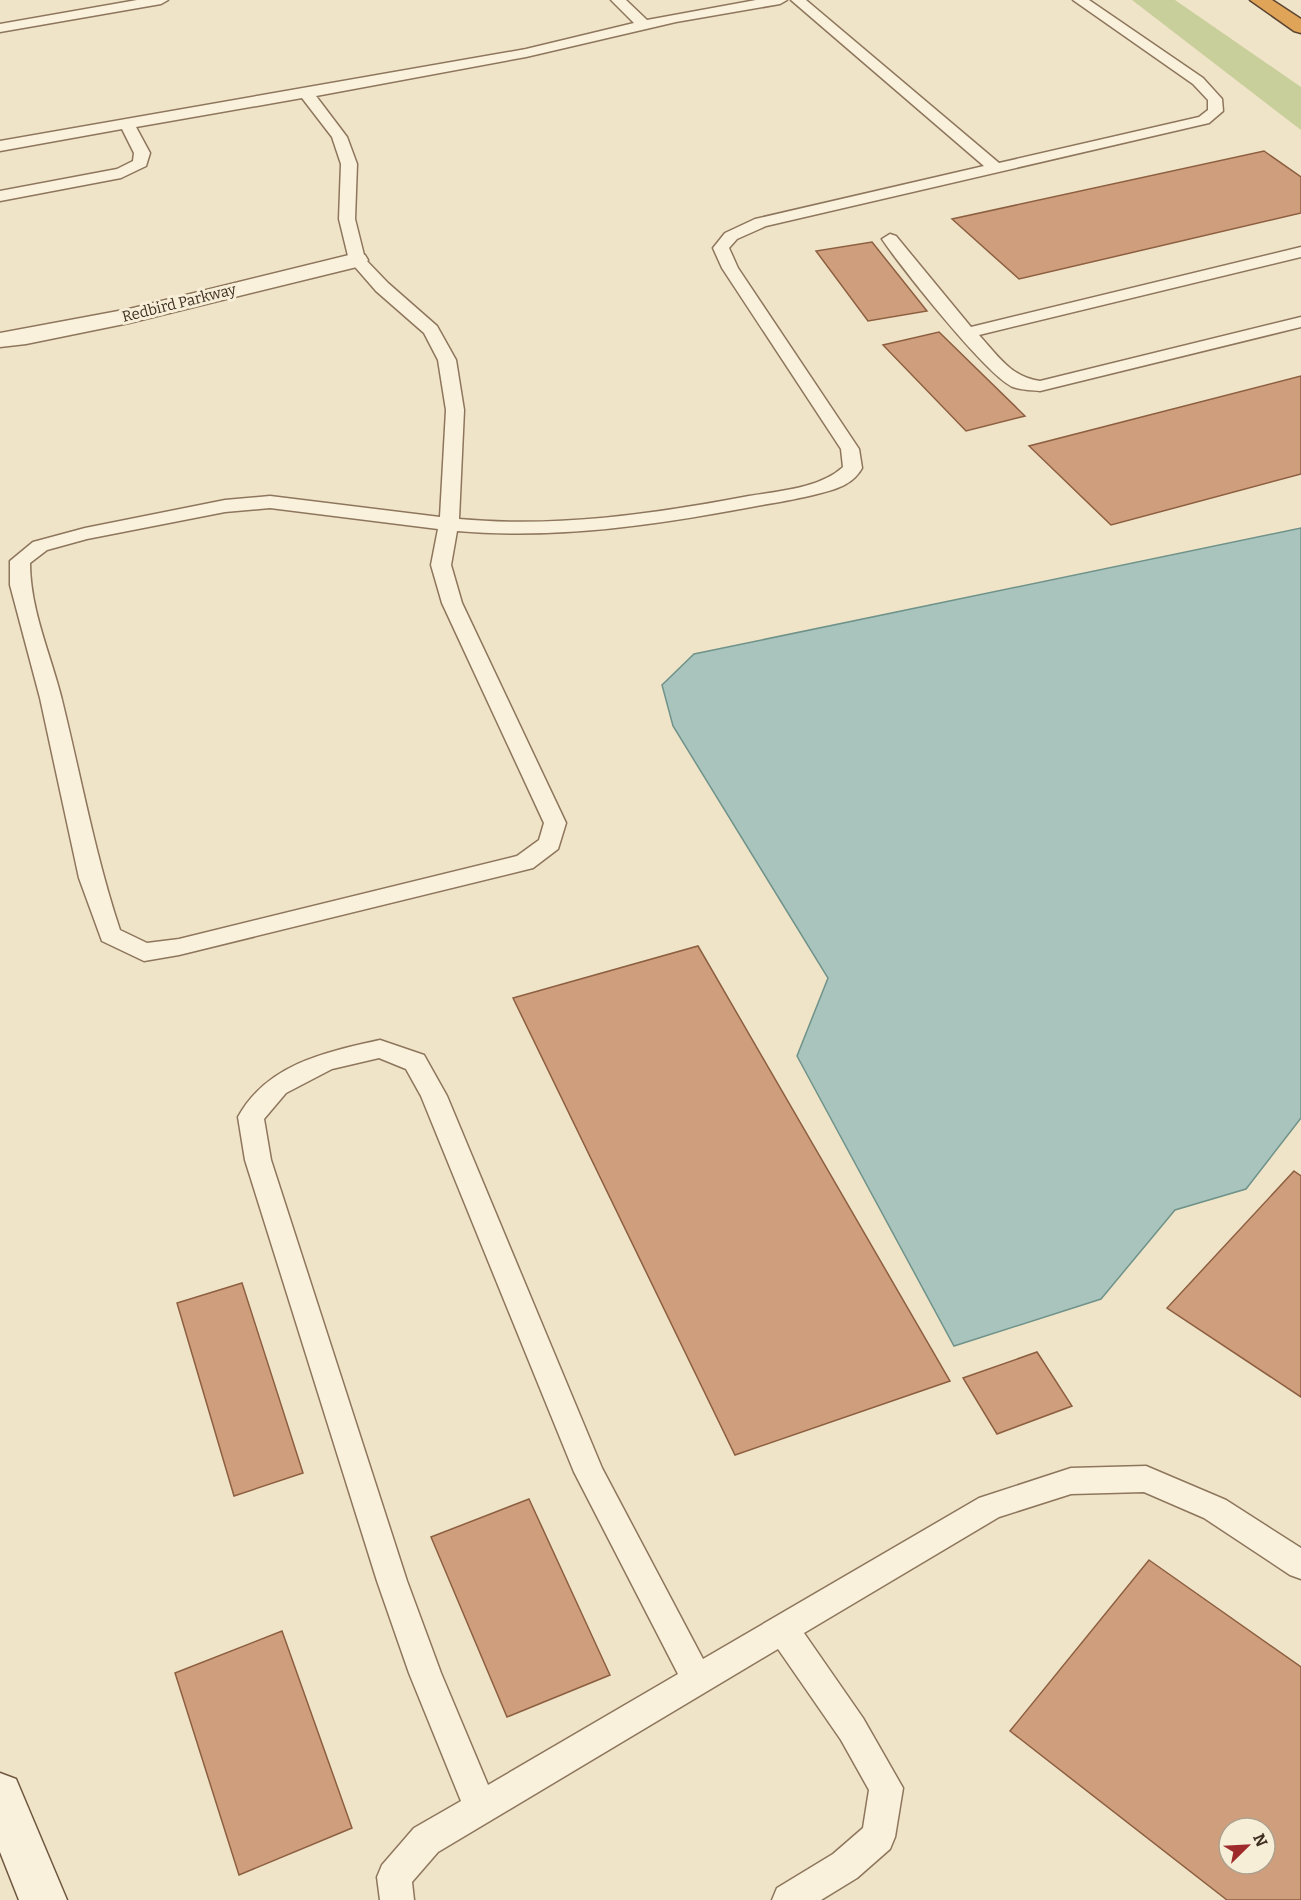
<svg xmlns="http://www.w3.org/2000/svg" width="1301" height="1900" viewBox="0 0 1301 1900" font-family="Bitter,serif">
  <style>
    .green { fill: #c9cf9b }
    .water { fill: #a9c4bc; stroke: #6f938a; stroke-width: 1.5 }
    .building { fill: #cf9f7d; stroke: #8d5f41; stroke-width: 1.5; fill-rule: evenodd }
    .lines { fill: none; stroke-linecap: round; stroke-linejoin: round }
    .service-casing { stroke: #8d765c; stroke-width: 3 }
    .minor-casing { stroke: #8d765c; stroke-width: 3 }
    .secondary-casing { stroke: #6f573f; stroke-width: 3 }
    .motorway-casing { stroke: #5b4430; stroke-width: 3 }
    .service { fill: #faf1dc; fill-rule: evenodd }
    .minor { fill: #faf1dc; fill-rule: evenodd }
    .secondary { fill: #faf1dc; fill-rule: evenodd }
    .motorway { fill: #e0a458; fill-rule: evenodd }
    .labels { text-anchor: middle; dominant-baseline: central; stroke-width: 6; stroke-linejoin: round; paint-order: stroke }
    .far-street-label { font-size: 15px; fill: #3d2e20; stroke: #f7eed8 }
  </style>
  <rect width="100%" height="100%" fill="#f0e4c8"/>
  <!-- green -->
  <path class="green" d="M1132,0H1175L1301,87V130Z"/>
  <!-- water -->
  <path class="water" d="M1301,528V1118L1246,1189L1175,1210L1101,1299L954,1346L797,1056L828,978L673,726L662,685L694,654Z"/>
  <!-- building -->
  <path class="building" d="M1264,151L1301,177V213L1019,279L952,219Z
    M872,242L927,311L868,321L816,251Z
    M939,332L1025,416L966,431L883,345Z
    M1301,376V474L1111,525L1029,446Z
    M698,946L950,1381L735,1455L513,998Z
    M1294,1171L1301,1176V1397L1167,1308Z
    M242,1283L303,1473L234,1496L177,1303Z
    M1037,1352L1072,1406L997,1434L963,1378Z
    M529,1499L610,1675L507,1717L431,1537Z
    M1149,1560L1301,1667V1900H1227L1010,1731ZM1229,1828H1265V1864H1229Z
    M282,1631L352,1828L239,1875L175,1673Z"/>
  <g class="lines">
    <!-- service casing -->
    <g class="service-casing">
      <path id="service" d="M137,0H168L161,4L0,32V24Z
        M611,0H626L647,20L756,0H787L780,4L676,22L526,57L316,96L347,137L357,164L355,219L365,259L388,283L437,326L456,360L464,410L459,519C556,528 654,514 749,496C780,491 820,488 843,467L841,449L722,268L713,248L725,233L755,219L984,166L791,0H806L999,163L1199,117L1208,110V100L1193,84L1073,0H1089L1203,78L1222,99L1223,111L1209,123L766,226L737,239L729,248L738,268L859,449L862,468C859,474 852,481 846,484C832,493 781,502 762,505C662,524 560,540 457,531L451,565L462,603L566,823L558,849L533,868L525,870L179,955L144,961L102,941L79,878L40,698L10,585V561L33,542L85,528L225,500L270,496L440,517L446,410L438,360L424,333L376,291L349,260L339,219L341,164L332,137L302,98L136,127L150,153L146,166L121,178L0,201V191L117,169L133,161L134,153L122,129L0,151V141L526,49L634,23ZM270,508L438,529L431,565L442,603L544,823L539,840L517,856L179,939L147,943L120,930C95,855 81,777 62,700C51,655 30,610 30,563L47,550L87,539L225,512Z
        M890,234L896,236L971,327L1301,247V257L979,335C998,356 1011,377 1040,381L1301,317V327L1040,391C1031,390 1021,390 1013,387C987,376 901,267 882,239Z
        M380,1040L424,1055L447,1096L602,1468L703,1659L979,1498L1071,1468L1146,1466L1226,1500L1301,1548V1579L1290,1575L1204,1518L1144,1492L1071,1494L999,1517L804,1633L863,1718L903,1788L895,1837L890,1849L857,1878L821,1900H772L777,1888L833,1854L863,1828L869,1790L841,1740L778,1649L438,1852L412,1882L414,1900H380L377,1877L382,1865L414,1828L461,1801L409,1673L377,1581L245,1160L238,1117C267,1064 326,1052 380,1040ZM379,1058L406,1069L421,1096L574,1472L678,1674L488,1785L441,1673L407,1581L271,1160L264,1119L286,1093L332,1069Z"/>
    </g>
    <!-- minor casing -->
    <g class="minor-casing">
      <path id="minor" d="M357,253L365,255L368,260L365,265L129,323L26,344L0,347V333L129,309Z"/>
    </g>
    <!-- secondary casing -->
    <g class="secondary-casing">
      <path id="secondary" d="M0,1773L16,1779L67,1900H19L0,1852Z"/>
    </g>
    <!-- motorway casing -->
    <g class="motorway-casing">
      <path id="motorway" d="M1250,0H1272L1301,19V33L1294,31Z"/>
    </g>
    <!-- service -->
    <use href="#service" class="service"/>
    <!-- minor -->
    <use href="#minor" class="minor"/>
    <!-- secondary -->
    <use href="#secondary" class="secondary"/>
    <!-- motorway -->
    <use href="#motorway" class="motorway"/>
  </g>
  <g class="labels">
    <!-- far-street labels -->
    <g class="far-street-label">
      <text transform="translate(179 303) rotate(-14)">Redbird Parkway</text>
    </g>
  </g>
  <!-- north arrow -->
  <g transform="translate(1247 1846) rotate(66)"><circle r="28" fill="#f7eed8" stroke="#ada18e" stroke-width="1.5"/>
  <path d="M0-4.5L10 22L0 15L-10 22Z" fill="#9e2a2b"/>
  <text y="-9" font-size="16" font-weight="bold" text-anchor="middle" fill="#3d2e20">N</text>
  </g>
</svg>
